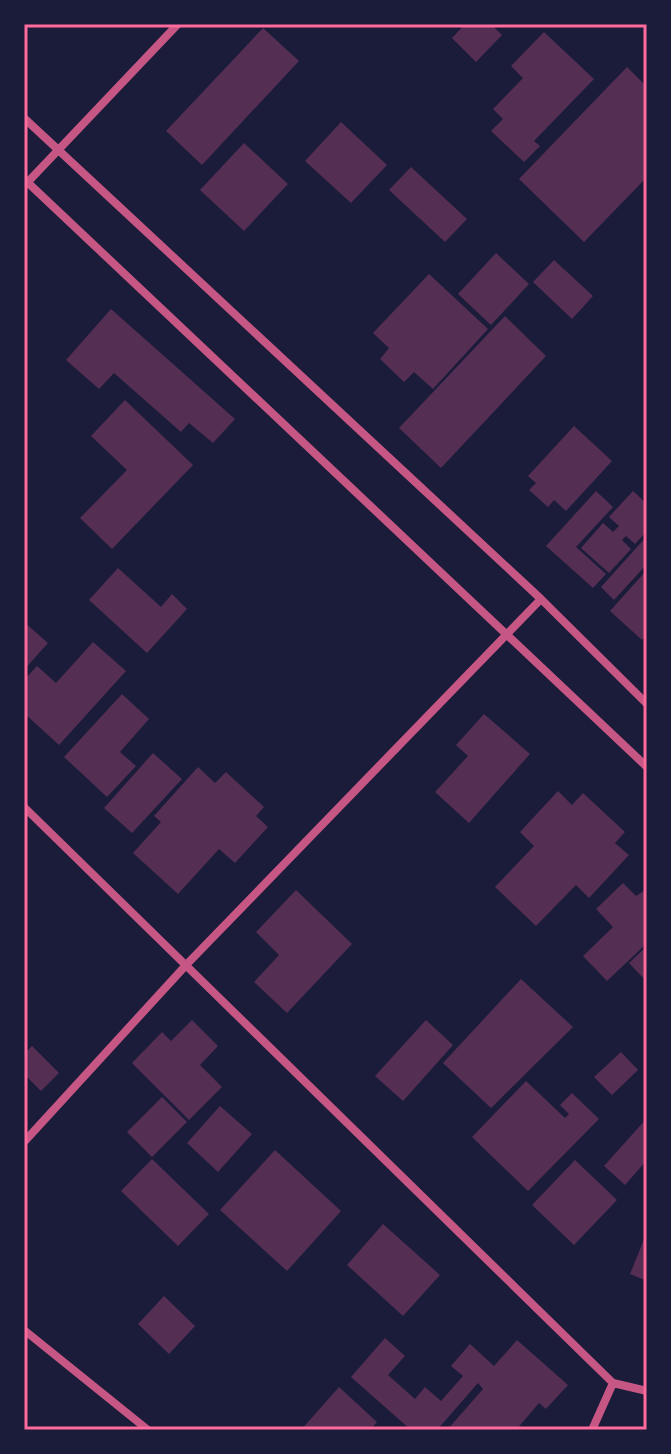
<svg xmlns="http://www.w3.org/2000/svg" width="671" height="1454" viewBox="0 0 671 1454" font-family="Bitter,serif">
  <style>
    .building { fill: #542f53 }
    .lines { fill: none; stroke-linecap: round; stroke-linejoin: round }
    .minor { stroke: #c65784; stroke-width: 8 }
    .neatline { fill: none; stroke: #ff6b9d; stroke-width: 3 }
  </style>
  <rect width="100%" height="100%" fill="#1b1b3a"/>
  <!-- building -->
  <path class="building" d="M465,24H491L502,35L476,62L452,38Z
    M263,28L299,61L202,165L166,131Z
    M544,32L594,79L534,141L540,146L524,162L491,131L503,119L493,109L523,78L511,66Z
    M627,67L647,87V177L584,242L519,179Z
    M341,122L387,165L351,203L305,161Z
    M244,143L288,184L244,231L200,190Z
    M411,167L467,219L445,242L389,190Z
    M496,253L529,284L491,325L458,294Z
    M554,260L593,296L572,319L533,282Z
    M429,274L488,329L433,389L414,372L404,382L380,359L389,348L373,333Z
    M111,309L235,419L213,443L189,423L181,432L114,373L99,389L66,360Z
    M505,316L546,356L441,468L399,428Z
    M125,400L193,465L112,549L80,518L127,470L91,436Z
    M574,426L612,461L566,511L554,500L548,507L529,490L536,483L528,476Z
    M596,491L613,507L576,547L606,574L593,588L546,546Z
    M633,491L647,504V531L635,544L626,536L622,540L631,549L609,573L581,548L603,523L613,532L619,526L609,517Z
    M647,536V564L614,600L601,587Z
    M118,568L161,607L172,594L187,609L147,653L89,600Z
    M645,572L647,634L642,640L610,611Z
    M24,622L48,643L24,670Z
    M93,642L126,671L59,745L24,713V680L37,666L56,683Z
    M122,694L149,719L120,752L136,766L107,797L64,757Z
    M484,714L530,754L469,823L435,792L468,756L456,745Z
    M153,753L182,779L132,833L104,808Z
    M198,767L215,783L226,772L264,807L256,816L268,827L235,863L219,849L178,894L133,853L161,822L154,816Z
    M558,791L572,805L583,793L625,832L615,843L629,855L589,898L576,885L536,926L495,887L534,846L520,832Z
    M623,883L636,896L647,889V943L607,981L583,956L613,927L596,909Z
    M296,890L352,944L287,1013L254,982L279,955L256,932Z
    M647,946V982L629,963Z
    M521,979L573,1027L491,1108L443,1063Z
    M192,1020L218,1046L200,1065L222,1087L189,1120L132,1063L162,1032L171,1041Z
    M426,1020L453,1045L403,1101L375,1076Z
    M32,1046L59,1073L41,1091L24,1074V1054Z
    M621,1052L638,1070L612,1095L594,1077Z
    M526,1081L565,1118L569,1114L560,1105L572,1093L599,1119L528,1191L472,1137Z
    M162,1097L187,1122L152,1157L127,1132Z
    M220,1106L252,1134L218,1172L187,1143Z
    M647,1118V1160L625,1185L604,1166Z
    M275,1150L341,1211L287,1271L220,1210Z
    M152,1159L209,1214L178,1246L121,1191Z
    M575,1160L617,1200L574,1245L532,1205Z
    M383,1224L440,1275L403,1316L347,1265Z
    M647,1232V1281L630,1274Z
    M164,1296L195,1326L169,1354L138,1324Z
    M385,1338L405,1356L388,1375L415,1399L425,1387L441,1401L463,1376L451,1366L470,1344L494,1366L517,1340L568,1385L546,1409L539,1403L516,1430H447L483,1389L478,1383L437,1430H411L351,1377Z
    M339,1387L377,1422L370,1430H301Z"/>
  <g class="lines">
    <!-- minor -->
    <path class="minor" d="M24,118L541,599L647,704
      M24,179L647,767
      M25,185L178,24
      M24,807L613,1383L647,1391
      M24,1142L188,963L541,599
      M24,1330L148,1430
      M592,1430L613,1383"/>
  </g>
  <!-- border -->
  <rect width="671" height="1454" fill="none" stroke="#1b1b3a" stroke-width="52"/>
  <rect x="26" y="26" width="619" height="1402" class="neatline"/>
</svg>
